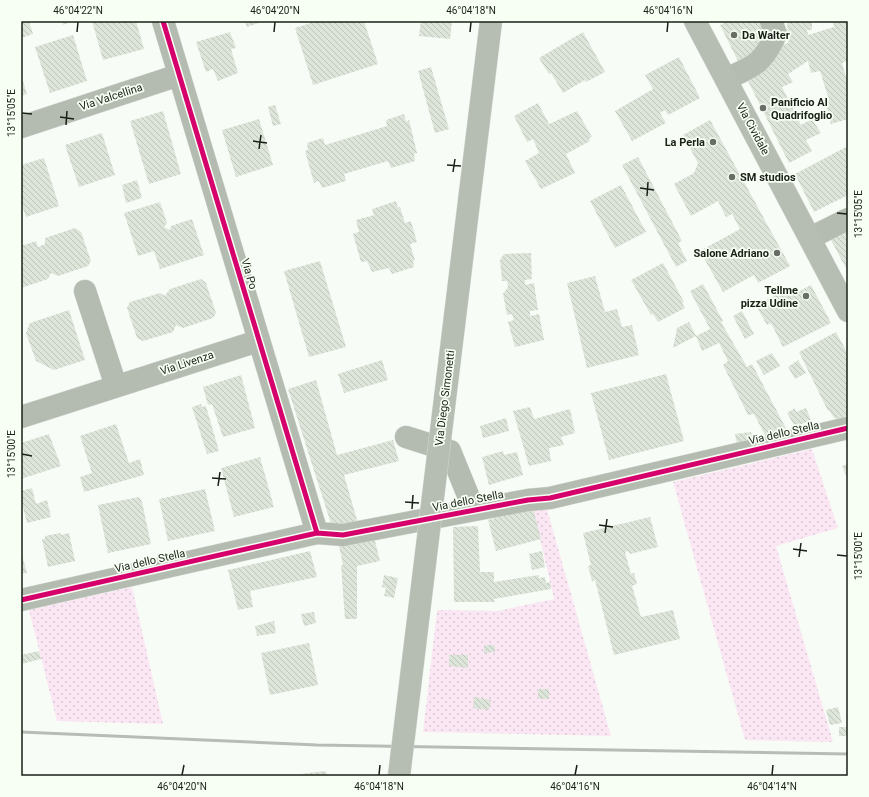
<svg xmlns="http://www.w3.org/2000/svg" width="869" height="797" viewBox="0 0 869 797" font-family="Roboto,sans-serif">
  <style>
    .grass { fill: url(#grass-dots) }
    .building { fill: url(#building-back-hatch) }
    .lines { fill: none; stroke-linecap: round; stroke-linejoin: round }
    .minor-casing { stroke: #d4d8d3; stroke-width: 23 }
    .major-casing { stroke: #d4d8d3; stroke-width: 23 }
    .minor { stroke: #b4bbb0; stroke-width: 22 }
    .major { stroke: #b6bdb2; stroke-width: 22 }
    .rail { stroke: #b7bcb5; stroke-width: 3 }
    .major-bridge-casing { stroke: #d4d8d3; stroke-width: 23; stroke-linecap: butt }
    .major-bridge { stroke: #b6bdb2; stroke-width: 22 }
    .cycleway-casing { stroke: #f7fef4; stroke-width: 8 }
    .cycleway { stroke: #d6006c; stroke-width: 5 }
    .ticks { fill: none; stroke: #1a2017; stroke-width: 1.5 }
    .poi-dot { fill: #686d65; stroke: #f7fef4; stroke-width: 1.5 }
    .labels { text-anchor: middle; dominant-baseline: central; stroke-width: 3.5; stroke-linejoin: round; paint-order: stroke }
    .poi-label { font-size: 11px; font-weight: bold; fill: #1a2017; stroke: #f7fef4; text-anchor: start }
    .street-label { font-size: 11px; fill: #1a2017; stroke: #f7fef4 }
    .neatline { fill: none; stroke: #1a2017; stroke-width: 1.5 }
    .ticks-label { font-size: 10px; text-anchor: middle; fill: #1a2017 }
  </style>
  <defs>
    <pattern id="grass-dots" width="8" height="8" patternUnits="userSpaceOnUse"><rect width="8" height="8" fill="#fbe7f3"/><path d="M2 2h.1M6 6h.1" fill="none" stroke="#d7c6d0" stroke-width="1.8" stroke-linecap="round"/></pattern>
    <pattern id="building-back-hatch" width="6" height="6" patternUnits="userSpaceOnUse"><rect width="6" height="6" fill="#dde5da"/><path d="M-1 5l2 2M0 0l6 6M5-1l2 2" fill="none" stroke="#bdc4ba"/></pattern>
  </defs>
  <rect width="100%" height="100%" fill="#f8fcf6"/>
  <!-- grass -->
  <path class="grass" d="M812,449L838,528L776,546L833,742L745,740L673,482Z
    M533,508L547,509L611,736L423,732L437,610L498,611L554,599Z
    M132,587L163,724L57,721L29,610Z"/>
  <!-- building -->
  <path class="building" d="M29,21L33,34L21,38V22Z
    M62,21H74L63,25Z
    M92,21H136L144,49L103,60Z
    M245,21H264L247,27Z
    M317,21H324V23L330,21H364L378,64L313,85L295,28Z
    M421,21H452L450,39L419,36Z
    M728,21H761L771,40L740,65L720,25Z
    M787,21H812V30H807L808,35L834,27L833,21H848V48L846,49L848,61L842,63L848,84V119L831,124L825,101L829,100L820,71L811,73L808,61L788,74L793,82L782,87L801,125L812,119L821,133L806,140L812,151L789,163L747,79L762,67L765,70L778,46L788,43Z
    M230,32L236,48L231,49L238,73L218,81L213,69L206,72L196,42Z
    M583,32L605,72L586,82L585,80L563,93L551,73L549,74L539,58Z
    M73,35L87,81L50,93L35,47Z
    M679,57L700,98L668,115L665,110L660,113L666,123L632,141L615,111L653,89L645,75Z
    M431,67L449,129L435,133L418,71Z
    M21,75L27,94L21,96Z
    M538,103L549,124L577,111L592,137L589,139L590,141L566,154L575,173L541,189L525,161L539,153L533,139L527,142L514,116Z
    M275,105L281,124L273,126L268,107Z
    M163,111L181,174L149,184L130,121Z
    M404,114L406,122L409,120L417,153L414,154L415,161L391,168L388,161L344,174L346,181L322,188L319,181L314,183L305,151L308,150L307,143L323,138L325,145L387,126L386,120Z
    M259,119L273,165L236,177L222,130Z
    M710,120L790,266L758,283L754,275L723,292L700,251L740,229L732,214L726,217L718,201L691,216L674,184L694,173L698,163L683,135Z
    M102,133L115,175L79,187L65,145Z
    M846,147L848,150V195L814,212L795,174Z
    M638,157L682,241L678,243L687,261L676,267L622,165Z
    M44,158L59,206L26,217L21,202V165Z
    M137,180L142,198L126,203L122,185Z
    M621,185L646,232L615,248L590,201Z
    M396,201L398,208L400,207L405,223L411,221L417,242L410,244L415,260L413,261L414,267L392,274L389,268L372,272L367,261L361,262L353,234L359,232L356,220L374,215L372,209Z
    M160,202L167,223L164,227L170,230L171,226L192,219L204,255L160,269L154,251L138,256L124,213Z
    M75,228L81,232L91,261L88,266L58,276L51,273L48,279L21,288V246L36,241L38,247L45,244V238Z
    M848,232V272L831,240Z
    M531,253L532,279L525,280V285L534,283L538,310L530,311V316L539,314L544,340L515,347L508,322L514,320L512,314L507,315L503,294L508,287L507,281H502L500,260L504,254Z
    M320,261L346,347L309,357L284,271Z
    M663,263L684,302L682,303L685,308L658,322L653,314L651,315L631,280Z
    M595,276L605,312L617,309L622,327L632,325L639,355L587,368L567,283Z
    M201,279L206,283L216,313L213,318L183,328L176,325L173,332L143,341L137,338L127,308L130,302L160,293L165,296L170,289Z
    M703,284L723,321L721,322L747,367L752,364L788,432L766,437L754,414L748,415L723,365L728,361L719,343L702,351L696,336L673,348L677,328L689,322L696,336L710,329L690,291Z
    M811,285L831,323L783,347L771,323L767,325L756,306L790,287L794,294Z
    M69,310L85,360L54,370L36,361L26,333L30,323Z
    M742,311L754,334L745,339L733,316Z
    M836,332L848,354V415L840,419L834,418L829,410L828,411L799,352Z
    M772,353L780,366L764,375L756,361Z
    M382,360L388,380L344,393L338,374Z
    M798,360L806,373L795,379L788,367Z
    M666,374L684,441L609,460L591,393Z
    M241,375L255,428L223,437L212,404L208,405L203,387Z
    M316,380L337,455L393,440L399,461L344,475L359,527L333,530L288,389Z
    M201,404L202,407L206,406L219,451L207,454L192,407Z
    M530,407L534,419L570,409L575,433L561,437L564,445L549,448L551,461L529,466L513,411Z
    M795,408L796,412L806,408L811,420L795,427L787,413Z
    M506,418L509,431L483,438L480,426Z
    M116,424L129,463L140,459L144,475L84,492L80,477L92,473L80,436Z
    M751,432L753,441L737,444L735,434Z
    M49,434L61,466L21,479V443Z
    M503,451L504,455L517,452L523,475L489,485L482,457Z
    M260,457L274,507L234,517L221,468Z
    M848,464V480L842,466Z
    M32,488L36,504L47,500L51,517L27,523L21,499V491Z
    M205,489L215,531L168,541L159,499Z
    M139,497L142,502L151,544L108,553L98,505Z
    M533,508L541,539L496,551L488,520Z
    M650,517L658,547L630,554L628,551L625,552L631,574L634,573L637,584L632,586L641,617L673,610L680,639L614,655L595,580L592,581L588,566L591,565L583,533Z
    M478,526L480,572H494V582L539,575V578L545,577L546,583L550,582L551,589L494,599L495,602H454L453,527Z
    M60,533L61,535L69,533L75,561L48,567L42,539H45V536Z
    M374,537L380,561L357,566V619H345L341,565H343L339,546Z
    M21,551L27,573L21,574Z
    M310,551L317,577L250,591L253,607L238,610L228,570Z
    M542,551L545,567L532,570L529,554Z
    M384,575L398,578L394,598L384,596L386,588L382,587Z
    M314,612L316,623L304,626L301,614Z
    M274,621L276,633L257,636L255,626Z
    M309,643L318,685L270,695L261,653Z
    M484,645H495V652L484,653Z
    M39,651L41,659L22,664L21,655Z
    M449,655H468V668L449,666Z
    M538,689H549V699H538Z
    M474,697L491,700L489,710L473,708Z
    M838,707L842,723L830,725L826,710Z
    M839,727H848V736H839Z
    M326,771L327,776H302L301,774Z"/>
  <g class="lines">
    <!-- minor casing -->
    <g class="minor-casing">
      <path id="minor" d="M163,21L317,533
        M726,79C754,66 763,64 776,34L771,21
        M21,127L179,75
        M810,238L848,219
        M85,291L116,386
        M21,417L258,341
        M406,437L450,451L474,510
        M21,600L317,533L343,535L528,500L550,498L848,428"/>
    </g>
    <!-- major casing -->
    <g class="major-casing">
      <path id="major" d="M695,21L848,311"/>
    </g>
    <!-- minor -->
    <use href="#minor" class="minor"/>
    <!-- major -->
    <use href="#major" class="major"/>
    <!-- rail -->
    <path class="rail" d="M21,732L317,745L848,754"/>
    <!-- major-bridge casing -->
    <g class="major-bridge-casing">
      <path id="major-bridge" d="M399,776L491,21"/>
    </g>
    <!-- major-bridge -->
    <use href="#major-bridge" class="major-bridge"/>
    <!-- cycleway casing -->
    <g class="cycleway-casing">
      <path id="cycleway" d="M163,21L317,533
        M21,600L317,533L343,535L528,500L550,498L848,428"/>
    </g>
    <!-- cycleway -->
    <use href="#cycleway" class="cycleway"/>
  </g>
  <!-- ticks -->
  <path class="ticks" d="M77,32L78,22M274,32L275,22M470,32L471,22M667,32L668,22M22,113L32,114M60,117L74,119M66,125L67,111M253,141L267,143M259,149L261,135M447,165L461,166M453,172L455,159M640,188L654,190M647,196L648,182M837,213L847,214M22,454L32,456M212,478L226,479M218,486L220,472M405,502L419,503M412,509L413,495M599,525L613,527M605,533L607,519M793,549L807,551M837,555L847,556M799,557L801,543M182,775L184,765M379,775L380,765M575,775L577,765M772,775L773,765"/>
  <!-- markers -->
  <g class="poi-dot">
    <circle cx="734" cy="35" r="4"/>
    <circle cx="763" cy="108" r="4"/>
    <circle cx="713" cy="142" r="4"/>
    <circle cx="732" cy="177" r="4"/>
    <circle cx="777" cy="253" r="4"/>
    <circle cx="806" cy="296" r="4"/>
  </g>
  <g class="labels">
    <!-- poi labels -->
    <g class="poi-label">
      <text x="742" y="35">Da Walter</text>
      <text x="771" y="102">Panificio Al<tspan x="771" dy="13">Quadrifoglio</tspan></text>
      <text x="705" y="142" text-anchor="end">La Perla</text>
      <text x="740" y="177">SM studios</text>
      <text x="769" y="253" text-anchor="end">Salone Adriano</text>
      <text x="798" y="290" text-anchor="end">Tellme<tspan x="798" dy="13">pizza Udine</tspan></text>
    </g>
    <!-- street labels -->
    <g class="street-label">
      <text transform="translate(111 97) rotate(-18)">Via Valcellina</text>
      <text transform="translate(753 129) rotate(62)">Via Cividale</text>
      <text transform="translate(249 274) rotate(74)">Via Po</text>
      <text transform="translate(187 363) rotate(-18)">Via Livenza</text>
      <text transform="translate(445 398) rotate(-83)">Via Diego Simonetti</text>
      <text transform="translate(784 433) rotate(-13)">Via dello Stella</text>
      <text transform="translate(468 501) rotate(-11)">Via dello Stella</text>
      <text transform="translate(150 561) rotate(-13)">Via dello Stella</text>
    </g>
  </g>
  <!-- border -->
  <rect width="869" height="797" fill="none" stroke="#f7fef4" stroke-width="44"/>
  <rect x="22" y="22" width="825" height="753" class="neatline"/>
  <g class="ticks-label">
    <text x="78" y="14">46°04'22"N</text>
    <text x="275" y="14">46°04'20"N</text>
    <text x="471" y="14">46°04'18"N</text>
    <text x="668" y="14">46°04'16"N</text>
    <text transform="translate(11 113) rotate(-90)" y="4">13°15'05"E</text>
    <text transform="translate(858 214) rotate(-90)" y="4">13°15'05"E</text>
    <text transform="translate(11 454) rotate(-90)" y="4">13°15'00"E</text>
    <text transform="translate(858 556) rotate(-90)" y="4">13°15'00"E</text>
    <text x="182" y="790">46°04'20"N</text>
    <text x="379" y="790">46°04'18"N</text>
    <text x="575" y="790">46°04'16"N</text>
    <text x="772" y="790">46°04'14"N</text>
  </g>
</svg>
